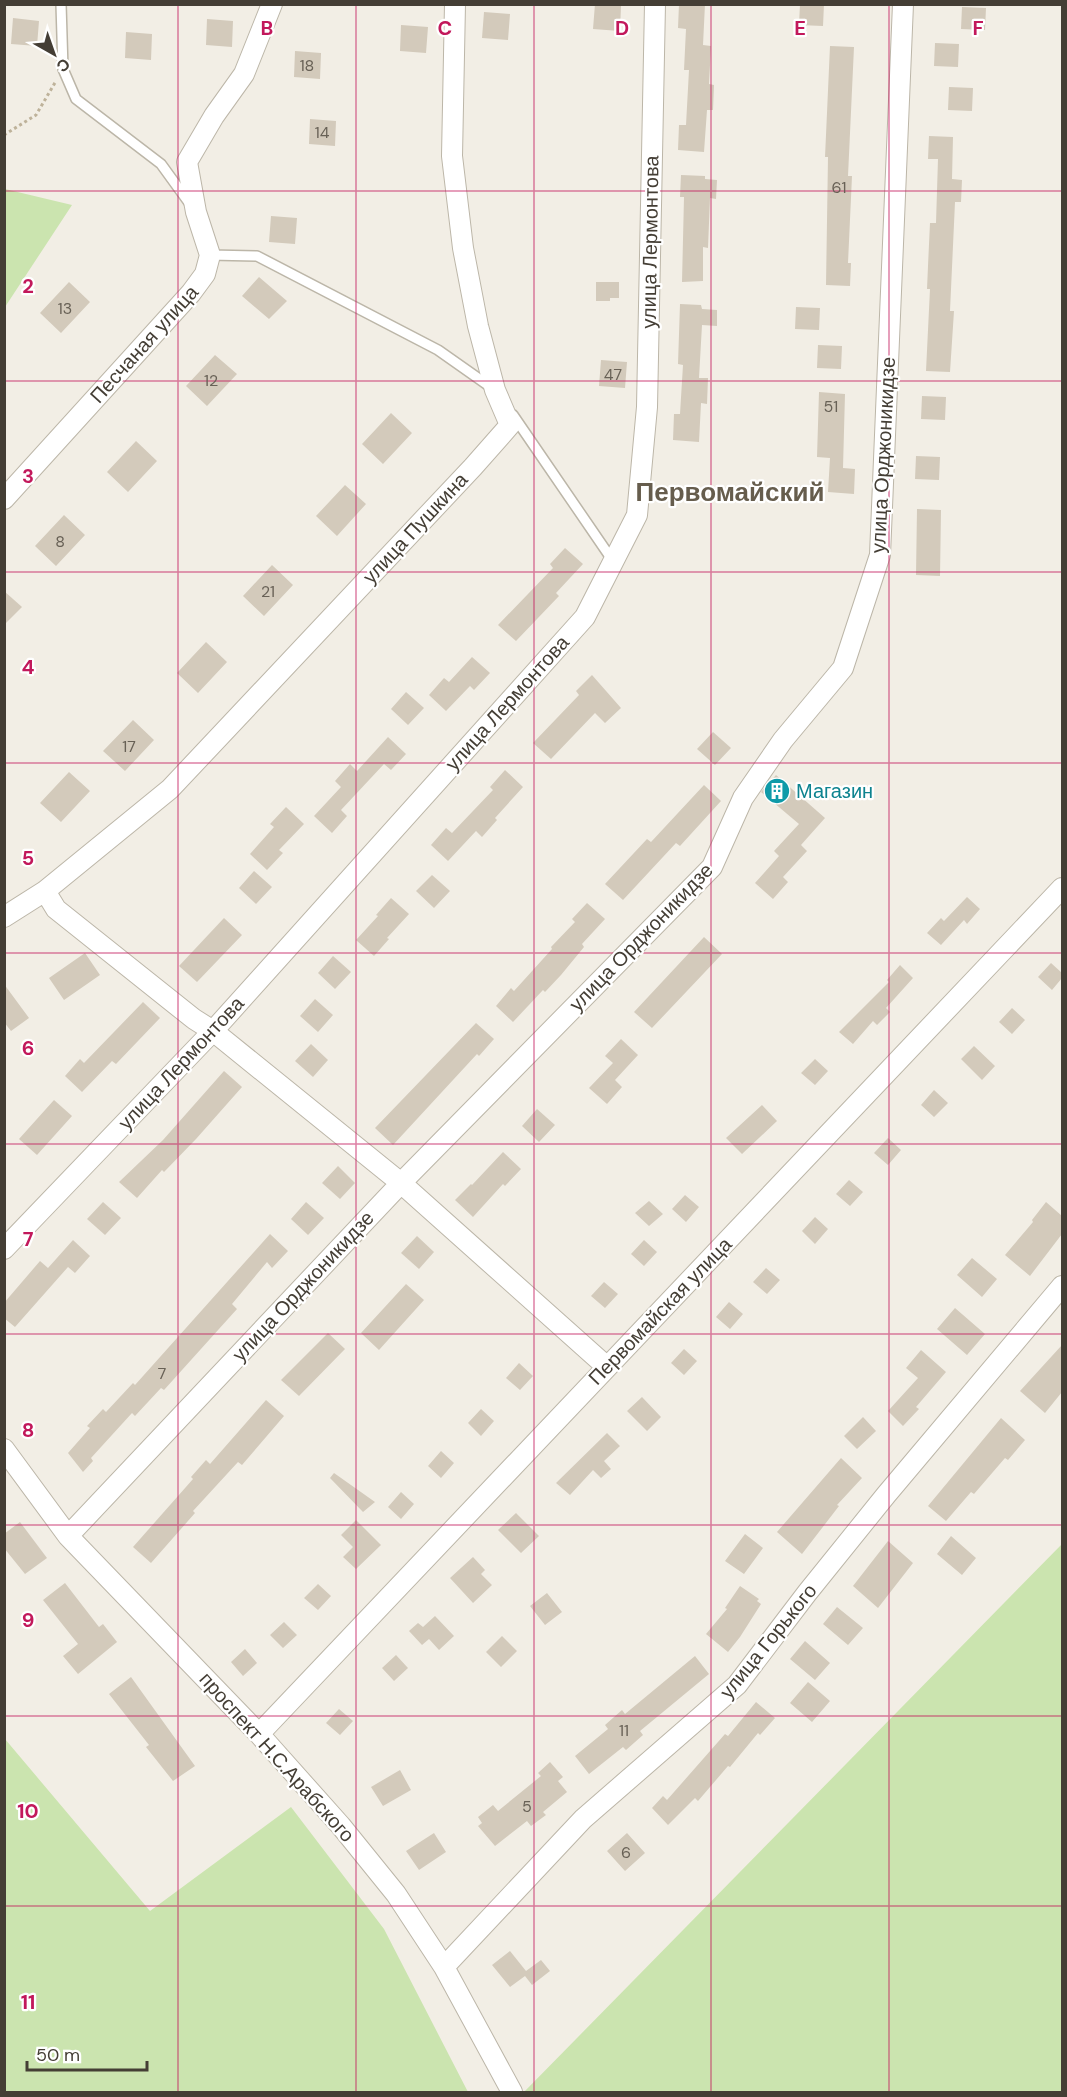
<svg xmlns="http://www.w3.org/2000/svg" width="1067" height="2097" viewBox="0 0 1067 2097" font-family="'DM Sans',sans-serif">
  <style>
    .green { fill: #cbe4af }
    .building { fill: #d3cabb }
    .lines { fill: none; stroke-linecap: round; stroke-linejoin: round }
    .service-casing { stroke: #bcb6a8; stroke-width: 12 }
    .minor-casing { stroke: #bcb6a8; stroke-width: 22 }
    .path { stroke: #beb29a; stroke-width: 3; stroke-dasharray: 3 3; stroke-linecap: butt }
    .service { stroke: #fff; stroke-width: 9 }
    .minor { stroke: #fff; stroke-width: 20 }
    .grid { fill: none; stroke: #c2185b; stroke-width: 1.5; stroke-opacity: 0.55 }
    .labels { text-anchor: middle; dominant-baseline: central; stroke-width: 4.5; stroke-linejoin: round; paint-order: stroke }
    .number-label { font-size: 16px; fill: #686156 }
    .street-label { font-size: 20px; fill: #443e35; stroke: #fff }
    .culture-label { font-size: 20px; fill: #0d838f; stroke: #fff; text-anchor: start }
    .district-label { font-size: 26px; font-weight: bold; fill: #665d4d; stroke: #fff }
    .grid-label { font-size: 20px; text-anchor: middle; font-weight: bold; fill: #c2185b; stroke: #fff; stroke-width: 4.5; stroke-linejoin: round; paint-order: stroke }
  </style>
  <rect width="100%" height="100%" fill="#f2eee5"/>
  <!-- green -->
  <path class="green" d="M5,189L72,205L5,307L4,189Z
    M1062,1544V2092H524Z
    M5,1739L150,1911L291,1807L384,1929L468,2092H5Z"/>
  <!-- building -->
  <path class="building" d="M595,4L621,6L620,31L593,29Z
    M679,4H705L703,45L711,46L709,84L714,85L713,110H707L704,152L678,150L679,125H686L689,70H684L686,29L678,28Z
    M800,4H824L823,26L799,25Z
    M962,7L986,8L985,30L961,29Z
    M484,12L510,14L508,40L482,38Z
    M13,18L39,21L37,46L11,44Z
    M207,19L233,21L232,47L206,45Z
    M401,25L428,27L426,53L400,51Z
    M126,32L152,34L151,60L125,58Z
    M935,43L959,44L958,67L934,66Z
    M830,46L854,47L848,176H852L848,263H851L850,286L826,285L828,157H825Z
    M295,51L321,53L320,79L294,77Z
    M949,87L973,88L972,111L948,110Z
    M310,119L336,121L335,146L309,144Z
    M929,136L953,137L952,179L962,180L961,202H955L950,311H954L950,372L926,371L930,289H927L928,266L930,223H936L938,159H928Z
    M681,175L705,176V179L717,180L716,199L710,198L708,248L703,247V281L682,282L684,197H680Z
    M271,216L297,218L295,244L269,242Z
    M259,277L287,301L269,319L242,296Z
    M69,282L90,302L61,333L40,313Z
    M596,282H619V298H610V301H596Z
    M680,304L701,305L702,309L717,310V326L702,325L699,378H708L707,404L701,403L699,442L673,440L674,414H680L683,365L678,364Z
    M796,307L820,308L819,330L795,329Z
    M818,345L842,346L841,369L817,368Z
    M215,355L237,374L207,406L186,386Z
    M601,360L627,362L625,388L599,386Z
    M819,392L845,394L843,468L855,469L854,494L828,492L830,458L817,457Z
    M922,396L946,397L945,420L921,419Z
    M391,413L412,433L383,464L362,444Z
    M136,441L157,461L128,492L107,472Z
    M916,456L940,457L939,480L915,479Z
    M345,485L366,504L337,536L316,516Z
    M917,509L941,510L940,576L916,575Z
    M64,515L85,535L56,566L35,546Z
    M565,548L583,564L556,593L559,596L516,641L498,625L553,568L550,564Z
    M272,565L293,585L264,616L243,596Z
    M4,591L22,607L4,625Z
    M206,642L227,662L198,693L177,673Z
    M472,657L490,673L474,690L470,686L446,711L429,695L444,678L449,682Z
    M592,675L621,708L605,723L595,713L551,759L533,743L579,695L576,691Z
    M406,692L424,708L408,725L391,709Z
    M133,720L154,740L125,771L103,751Z
    M713,732L731,748L715,765L697,749Z
    M388,737L406,754L391,770L384,764L341,810L347,816L332,833L314,816L341,787L335,781L350,764L357,771Z
    M505,770L523,787L495,818L497,820L482,837L476,831L448,861L431,845L446,828L452,833L493,790L490,787Z
    M69,772L90,791L61,822L40,803Z
    M776,775L825,818L801,845L807,851L783,877L788,882L773,899L755,883L779,856L774,851L799,824L761,792Z
    M704,785L721,801L680,846L676,843L623,900L605,884L647,839L651,842Z
    M286,807L304,824L279,850L283,853L267,870L250,854L274,827L270,824Z
    M254,871L272,887L256,904L239,888Z
    M432,875L450,891L434,908L416,891Z
    M967,897L980,909L967,924L964,920L941,945L927,933L941,918L944,921Z
    M391,898L409,914L387,938L389,939L374,956L356,940L378,916L376,915Z
    M587,903L605,919L582,944L584,947L561,975L545,992L543,990L513,1022L496,1006L511,988L514,991L552,949L551,947L575,922L572,919Z
    M224,918L242,935L197,982L179,966Z
    M704,937L722,954L652,1028L634,1012Z
    M85,953L100,975L64,1000L49,978Z
    M333,956L351,972L335,989L318,973Z
    M1051,963L1062,973V978L1052,990L1038,977Z
    M900,965L913,978L886,1008L890,1012L877,1025L873,1021L853,1044L839,1032L889,982L887,980Z
    M4,984L29,1018L11,1031L4,1022Z
    M315,999L333,1015L318,1032L300,1016Z
    M143,1002L160,1018L116,1064L112,1061L82,1092L65,1076L80,1059L84,1063Z
    M1012,1008L1025,1020L1012,1034L999,1022Z
    M476,1023L494,1039L479,1056L477,1054L393,1145L375,1128Z
    M621,1039L638,1055L615,1080L622,1087L607,1104L589,1088L613,1063L605,1056Z
    M311,1044L328,1060L313,1077L295,1061Z
    M974,1046L995,1066L982,1080L961,1059Z
    M815,1059L828,1071L815,1085L801,1073Z
    M224,1071L242,1087L196,1139L164,1172L162,1170L137,1198L119,1182L163,1140Z
    M934,1090L948,1103L934,1117L921,1105Z
    M54,1100L72,1116L37,1155L19,1139Z
    M762,1105L777,1121L742,1154L726,1138Z
    M537,1109L555,1125L539,1142L522,1126Z
    M888,1138L901,1150L888,1165L874,1153Z
    M503,1152L521,1169L505,1186L503,1184L473,1217L455,1200L471,1184L472,1185Z
    M338,1166L355,1183L340,1199L322,1183Z
    M849,1180L863,1192L850,1206L836,1194Z
    M685,1195L699,1207L686,1222L672,1209Z
    M649,1201L663,1214L649,1226L635,1213Z
    M103,1202L121,1218L105,1235L87,1219Z
    M306,1202L324,1218L308,1235L291,1219Z
    M1046,1202L1062,1216V1234L1030,1276L1005,1255L1033,1222L1032,1220Z
    M815,1217L828,1229L815,1244L802,1231Z
    M270,1234L288,1251L272,1268L267,1262L232,1304L237,1309L164,1390L161,1388L135,1416L132,1413L91,1458L93,1461L83,1472L68,1453L90,1428L87,1426L103,1409L106,1412L133,1383L135,1385Z
    M417,1236L434,1252L419,1269L401,1253Z
    M73,1240L90,1256L75,1273L68,1267L15,1327L4,1318V1303L40,1261L48,1268Z
    M644,1240L657,1252L644,1266L631,1254Z
    M972,1258L997,1279L982,1297L957,1275Z
    M766,1268L780,1280L767,1294L753,1282Z
    M604,1282L618,1294L605,1308L591,1296Z
    M406,1284L424,1300L379,1350L361,1333Z
    M729,1302L743,1314L730,1329L716,1317Z
    M955,1308L985,1334L967,1355L937,1329Z
    M328,1333L345,1349L299,1396L281,1380Z
    M1062,1345V1392L1045,1413L1020,1391Z
    M684,1349L697,1361L684,1375L671,1363Z
    M921,1350L946,1372L916,1407L919,1409L903,1426L888,1411L918,1378L906,1368Z
    M519,1363L533,1376L520,1390L506,1378Z
    M642,1397L661,1417L647,1431L627,1411Z
    M266,1400L284,1416L242,1465L238,1462L193,1511L195,1513L151,1563L133,1547L193,1479L191,1477L206,1460L210,1464Z
    M481,1409L494,1421L481,1436L468,1423Z
    M863,1417L876,1431L857,1449L844,1436Z
    M1001,1418L1025,1440L1008,1460L1005,1458L974,1494L971,1492L946,1521L928,1506Z
    M607,1433L620,1446L604,1461L611,1469L601,1478L593,1470L570,1495L556,1483Z
    M441,1451L454,1463L441,1478L428,1466Z
    M841,1458L862,1478L837,1505L839,1506L802,1554L777,1532Z
    M334,1473L375,1502L363,1512L330,1478Z
    M401,1492L414,1504L401,1519L388,1507Z
    M516,1513L539,1536L521,1553L498,1530Z
    M356,1520L381,1545L356,1569L343,1557L353,1547L341,1535Z
    M20,1522L47,1558L25,1574L4,1548V1534Z
    M745,1534L763,1548L744,1574L725,1561Z
    M951,1536L976,1558L962,1575L937,1554Z
    M888,1541L913,1563L878,1608L853,1586Z
    M473,1557L485,1570L481,1574L492,1585L473,1603L450,1578Z
    M65,1583L99,1627L103,1624L117,1642L78,1674L63,1656L78,1644L43,1600Z
    M318,1584L331,1596L318,1610L304,1598Z
    M740,1586L759,1599L757,1601L761,1604L740,1637L728,1652L706,1634L727,1609L725,1608Z
    M547,1593L562,1612L545,1625L530,1606Z
    M837,1607L863,1628L848,1645L823,1624Z
    M435,1616L454,1636L439,1650L429,1639L422,1645L409,1631L418,1623L423,1627Z
    M284,1622L297,1635L283,1648L270,1635Z
    M502,1636L517,1651L501,1667L486,1652Z
    M805,1641L830,1663L815,1680L790,1659Z
    M245,1649L257,1663L243,1676L231,1662Z
    M396,1655L408,1668L394,1681L382,1668Z
    M695,1656L709,1674L640,1731L643,1735L626,1750L623,1747L589,1774L575,1756L608,1729L605,1725L622,1710L625,1714Z
    M131,1677L195,1766L173,1781L146,1747L149,1745L109,1694Z
    M808,1682L830,1701L812,1722L790,1703Z
    M756,1702L775,1718L760,1735L758,1733L730,1767L728,1766L698,1801L695,1798L668,1825L652,1808L663,1796L667,1800L725,1734L728,1736Z
    M339,1709L353,1721L340,1735L326,1723Z
    M550,1762L563,1777L558,1781L567,1792L543,1812L546,1815L531,1826L527,1821L495,1846L478,1826L482,1823L478,1817L493,1805L498,1811L541,1776L538,1773Z
    M400,1770L411,1790L383,1806L371,1787Z
    M434,1833L446,1852L419,1870L406,1851Z
    M627,1833L645,1853L625,1871L607,1851Z
    M510,1951L526,1971L541,1960L550,1971L532,1985L525,1976L510,1987L492,1965Z"/>
  <g class="lines">
    <!-- service casing -->
    <g class="service-casing">
      <path id="service" d="M61,4L63,69L76,99L161,164L190,204
        M209,253L210,255L257,256L438,350L492,388
        M513,415L613,561"/>
    </g>
    <!-- minor casing -->
    <g class="minor-casing">
      <path id="minor" d="M4,499L191,293L205,274L210,255L196,212L187,162L214,116L244,74L272,4
        M45,891L56,909L194,1019L213,1031L401,1183L607,1367
        M4,917L45,891L170,789L473,467L510,425L495,390L478,326L463,248L452,156L455,4
        M4,1249L213,1031L585,617L637,515L647,407L655,4
        M4,1449L68,1536L259,1734L341,1826L396,1894L444,1967L512,2092
        M68,1536L401,1183L712,867L743,798L783,740L843,668L880,555L903,4
        M259,1734L1062,888
        M444,1967L583,1819L737,1685L807,1593L886,1495L1062,1286"/>
    </g>
    <!-- path -->
    <path class="path" d="M4,135L36,115L56,81"/>
    <!-- service -->
    <use href="#service" class="service"/>
    <!-- minor -->
    <use href="#minor" class="minor"/>
  </g>
  <!-- grid -->
  <path class="grid" d="M178,4V2092M356,4V2092M534,4V2092M711,4V2092M889,4V2092M4,191H1062M4,381H1062M4,572H1062M4,763H1062M4,953H1062M4,1144H1062M4,1334H1062M4,1525H1062M4,1716H1062M4,1906H1062"/>
  <!-- icons -->
  <defs>
    <g id="building-disc" transform="scale(1.35)"><circle r="9.5" fill="#0f9aa8" stroke="#fff"/><path d="M-4-6H4V6H1V3H-1V6H-4ZM-2.5-4.3h1.7v1.8h-1.7ZM.8-4.3h1.7v1.8H.8ZM-2.5-1h1.7V.8h-1.7ZM.8-1h1.7V.8H.8Z" fill="#fff"/></g>
  </defs>
  <g fill-rule="evenodd">
    <use href="#building-disc" x="777" y="791"/>
  </g>
  <g class="labels">
    <!-- number labels -->
    <g class="number-label">
      <text x="307" y="65">18</text>
      <text x="322" y="132">14</text>
      <text x="839" y="187">61</text>
      <text x="65" y="308">13</text>
      <text x="613" y="374">47</text>
      <text x="211" y="380">12</text>
      <text x="831" y="406">51</text>
      <text x="60" y="541">8</text>
      <text x="268" y="591">21</text>
      <text x="129" y="746">17</text>
      <text x="162" y="1373">7</text>
      <text x="624" y="1730">11</text>
      <text x="527" y="1806">5</text>
      <text x="626" y="1852">6</text>
    </g>
    <!-- street labels -->
    <g class="street-label">
      <text transform="translate(650 242) rotate(-89)">улица Лермонтова</text>
      <text transform="translate(144 344) rotate(-48)">Песчаная улица</text>
      <text transform="translate(883 455) rotate(-87)">улица Орджоникидзе</text>
      <text transform="translate(415 528) rotate(-47)">улица Пушкина</text>
      <text transform="translate(507 703) rotate(-48)">улица Лермонтова</text>
      <text transform="translate(641 937) rotate(-46)">улица Орджоникидзе</text>
      <text transform="translate(181 1063) rotate(-47)">улица Лермонтова</text>
      <text transform="translate(303 1286) rotate(-47)">улица Орджоникидзе</text>
      <text transform="translate(660 1311) rotate(-46)">Первомайская улица</text>
      <text transform="translate(768 1641) rotate(-51)">улица Горького</text>
      <text transform="translate(277 1757) rotate(48)">проспект Н.С.Арабского</text>
    </g>
    <!-- culture labels -->
    <g class="culture-label">
      <text x="796" y="791">Магазин</text>
    </g>
    <!-- district labels -->
    <g class="district-label">
      <text x="730" y="492">Первомайский</text>
    </g>
  </g>
  <g class="grid-label">
    <text x="267" y="35">B</text>
    <text x="445" y="35">C</text>
    <text x="622" y="35">D</text>
    <text x="800" y="35">E</text>
    <text x="978" y="35">F</text>
    <text x="28" y="293">2</text>
    <text x="28" y="483">3</text>
    <text x="28" y="674">4</text>
    <text x="28" y="865">5</text>
    <text x="28" y="1055">6</text>
    <text x="28" y="1246">7</text>
    <text x="28" y="1437">8</text>
    <text x="28" y="1627">9</text>
    <text x="28" y="1818">10</text>
    <text x="28" y="2009">11</text>
  </g>
  <!-- border -->
  <rect width="1067" height="2097" fill="none" stroke="#443e35" stroke-width="12"/>
  <!-- north arrow -->
  <g transform="translate(54 54) rotate(140)" stroke="#ffffff" stroke-width="4.5" paint-order="stroke">
  <path d="M0-4.5L10 22L0 15L-10 22Z" fill="#443e35"/>
  <text y="-9" font-size="16" font-weight="bold" text-anchor="middle" fill="#443e35">С</text>
  </g>
  <!-- scale -->
  <path d="M27 2061v9h120v-9" fill="none" stroke="#443e35" stroke-width="3"/>
  <text x="36" y="2061" font-size="18" fill="#443e35" stroke="#ffffff" stroke-width="4.5" paint-order="stroke">50 m</text>
</svg>
